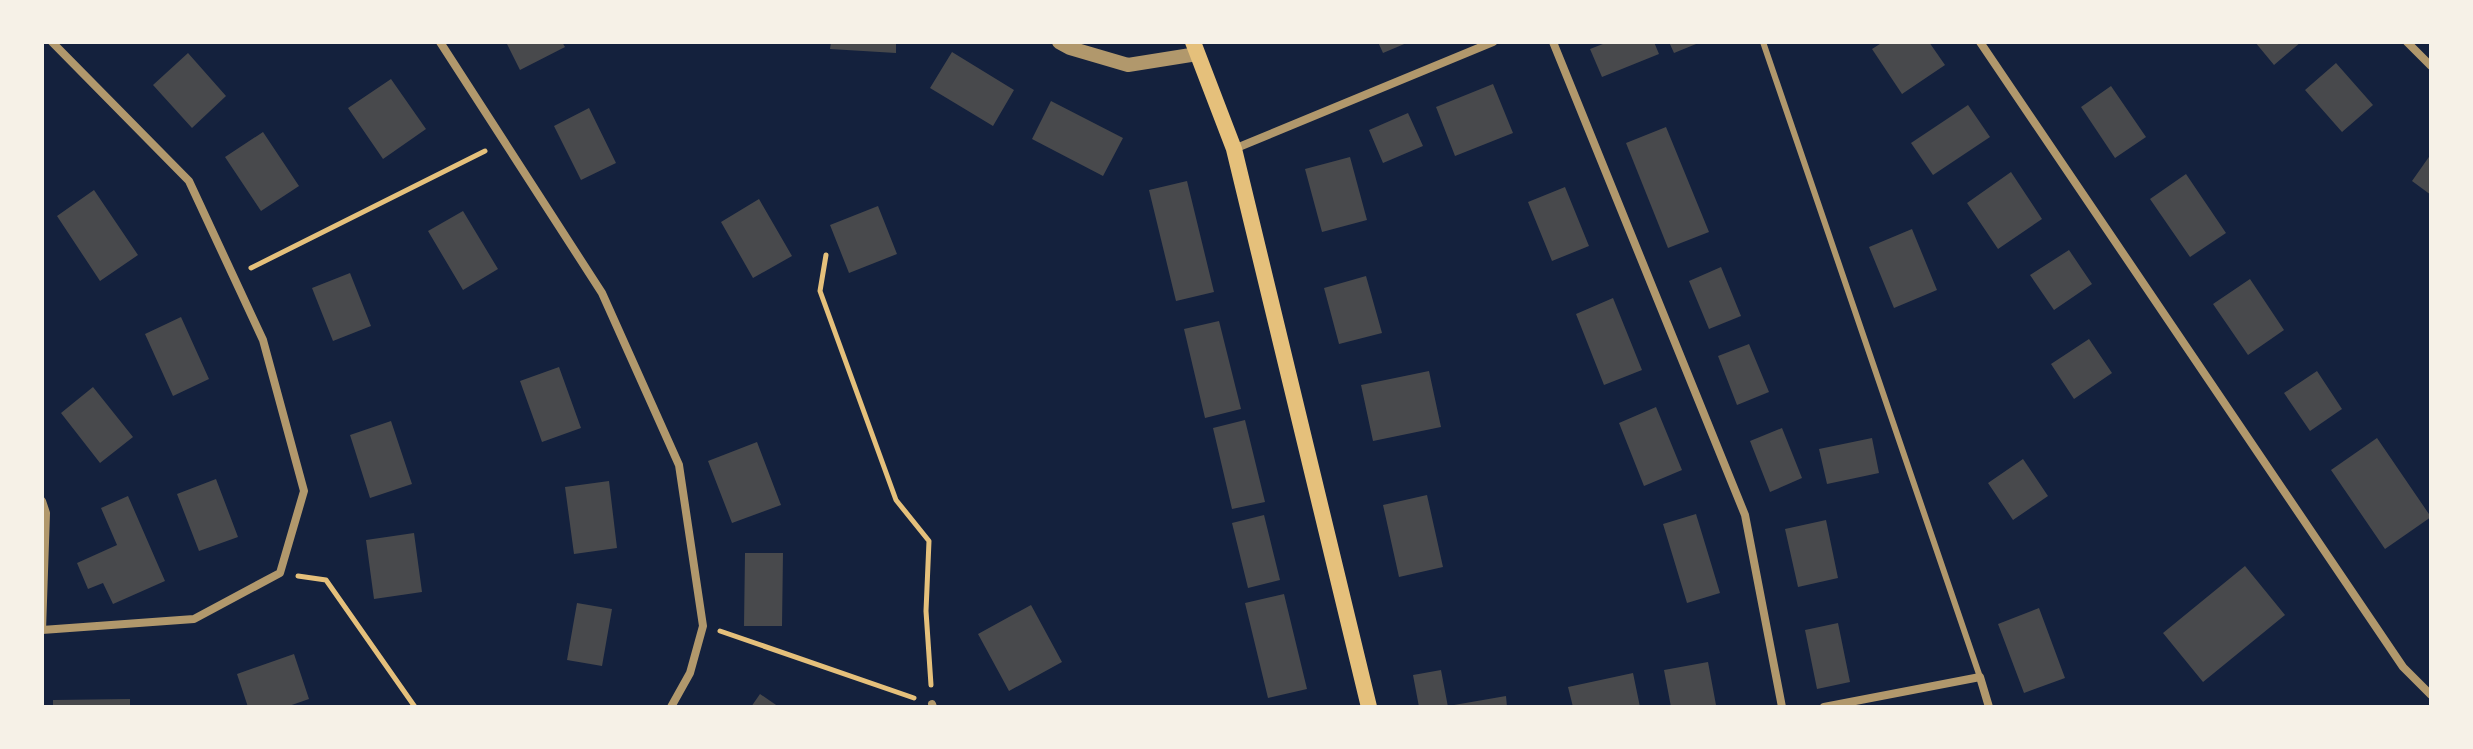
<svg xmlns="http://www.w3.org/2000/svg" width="2473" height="749" viewBox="0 0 2473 749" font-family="Signika,sans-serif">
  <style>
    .building { fill: #48494c }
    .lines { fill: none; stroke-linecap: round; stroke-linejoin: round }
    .path { stroke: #e5c07b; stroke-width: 5 }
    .service { stroke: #b1986c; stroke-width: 6 }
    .minor { stroke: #b1986c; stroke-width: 8 }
    .tertiary { stroke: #b1986c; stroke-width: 14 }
    .secondary { stroke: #e5c07b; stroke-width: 16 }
  </style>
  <rect width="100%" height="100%" fill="#14213d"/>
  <!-- building -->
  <path class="building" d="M506,42H562L565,47L520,70Z
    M831,42H896V53L830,49Z
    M1378,42H1409L1383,53Z
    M1608,42H1654L1659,54L1602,77L1590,49Z
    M1669,42H1701L1674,53Z
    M1883,42H1929L1945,65L1902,94L1872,49Z
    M2255,42H2301L2274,65Z
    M952,52L1014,90L993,126L930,88Z
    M188,53L226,96L192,128L153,85Z
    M2336,63L2373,105L2342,132L2305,90Z
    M391,79L426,129L383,159L348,108Z
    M1493,84L1513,133L1455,156L1436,107Z
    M2111,86L2146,137L2115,158L2081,107Z
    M1051,101L1123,138L1103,176L1032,139Z
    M1968,105L1990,137L1933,175L1911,143Z
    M589,108L616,163L581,180L554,126Z
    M1408,113L1423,146L1383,163L1369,130Z
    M1666,127L1709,232L1668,248L1626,143Z
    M263,132L299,186L261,211L225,157Z
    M2431,154V195L2412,181Z
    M1350,157L1367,220L1322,232L1305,169Z
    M2011,172L2042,219L1998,249L1967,203Z
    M2186,174L2226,233L2190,257L2150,199Z
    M1187,181L1214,292L1176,301L1149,190Z
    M1565,187L1589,246L1552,261L1528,202Z
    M94,190L138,255L100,281L57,216Z
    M759,199L792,256L753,278L721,222Z
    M878,206L897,254L849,273L830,225Z
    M463,211L498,269L463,290L428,231Z
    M1912,229L1937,290L1894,308L1869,247Z
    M2069,250L2092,284L2054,310L2030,275Z
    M1721,267L1741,316L1709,329L1689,281Z
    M350,273L371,326L333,341L312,288Z
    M1366,276L1382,333L1339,344L1324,288Z
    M2250,279L2284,330L2248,355L2213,304Z
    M1613,298L1642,370L1604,385L1576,314Z
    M181,317L209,379L173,396L145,334Z
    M1219,321L1241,409L1205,418L1184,329Z
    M2089,339L2112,373L2074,399L2051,364Z
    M1749,344L1769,392L1737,405L1718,356Z
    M559,367L581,428L542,442L520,381Z
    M1429,371L1441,427L1373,441L1361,385Z
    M2317,371L2342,409L2310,431L2284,393Z
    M93,387L133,437L100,463L61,413Z
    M1656,407L1682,470L1644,486L1619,423Z
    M1245,420L1265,502L1232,509L1213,428Z
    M391,421L412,484L370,498L350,435Z
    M1782,428L1802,478L1770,492L1750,441Z
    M1872,438L1879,473L1827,484L1819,449Z
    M2377,438L2431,517L2385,549L2331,470Z
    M757,442L781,505L732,523L708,461Z
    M2023,459L2048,496L2013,520L1988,483Z
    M216,479L238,537L199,551L177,494Z
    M609,481L617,548L574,554L565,487Z
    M1427,495L1443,567L1399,577L1383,505Z
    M128,496L165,581L113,604L103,583L88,589L77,563L117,545L101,508Z
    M1696,514L1720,593L1687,603L1663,524Z
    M1264,515L1280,580L1248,588L1232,523Z
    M1826,520L1838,578L1798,587L1785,529Z
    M414,533L422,592L374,599L366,540Z
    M745,553H783L782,626H744Z
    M2245,566L2285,615L2203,682L2163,633Z
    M1284,594L1307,689L1268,698L1245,603Z
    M577,603L612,609L602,666L567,660Z
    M1031,605L1062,662L1009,691L978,634Z
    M2039,608L2065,678L2024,693L1998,624Z
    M1838,623L1850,682L1817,689L1805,630Z
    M294,654L309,699L286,707H248L237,674Z
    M1708,662L1716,705L1671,707L1664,670Z
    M1441,670L1448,707H1419L1413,675Z
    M1633,673L1640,707H1573L1568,687Z
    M760,694L779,707H751Z
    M1506,696L1507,707H1454V705Z
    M130,699V707H53V700Z"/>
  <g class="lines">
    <!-- path -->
    <path class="path" d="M826,255L820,291L896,500L929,541L926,611L931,685
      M251,268L485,151
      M298,576L326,580L415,707
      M720,631L914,698"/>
    <!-- service -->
    <path class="service" d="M1763,42L1980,677"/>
    <!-- minor -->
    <path class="minor" d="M440,42L602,293L679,465L703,626L690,673L671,707
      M1553,42L1745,515L1782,707
      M1980,42L2403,667L2431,695
      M2407,42L2431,66
      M1234,149L1493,42
      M42,501L46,513L42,630
      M42,630L194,619L280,573L304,491L263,340L189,181L52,42
      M932,704L933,707
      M1824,707L1980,677L1989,707"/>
    <!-- tertiary -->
    <path class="tertiary" d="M1059,42L1070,48L1128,65L1197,54"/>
    <!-- secondary -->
    <path class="secondary" d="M1193,42L1234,149L1369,707"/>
  </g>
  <!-- border -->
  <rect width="2473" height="749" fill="none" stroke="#f6f1e7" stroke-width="88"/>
</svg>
